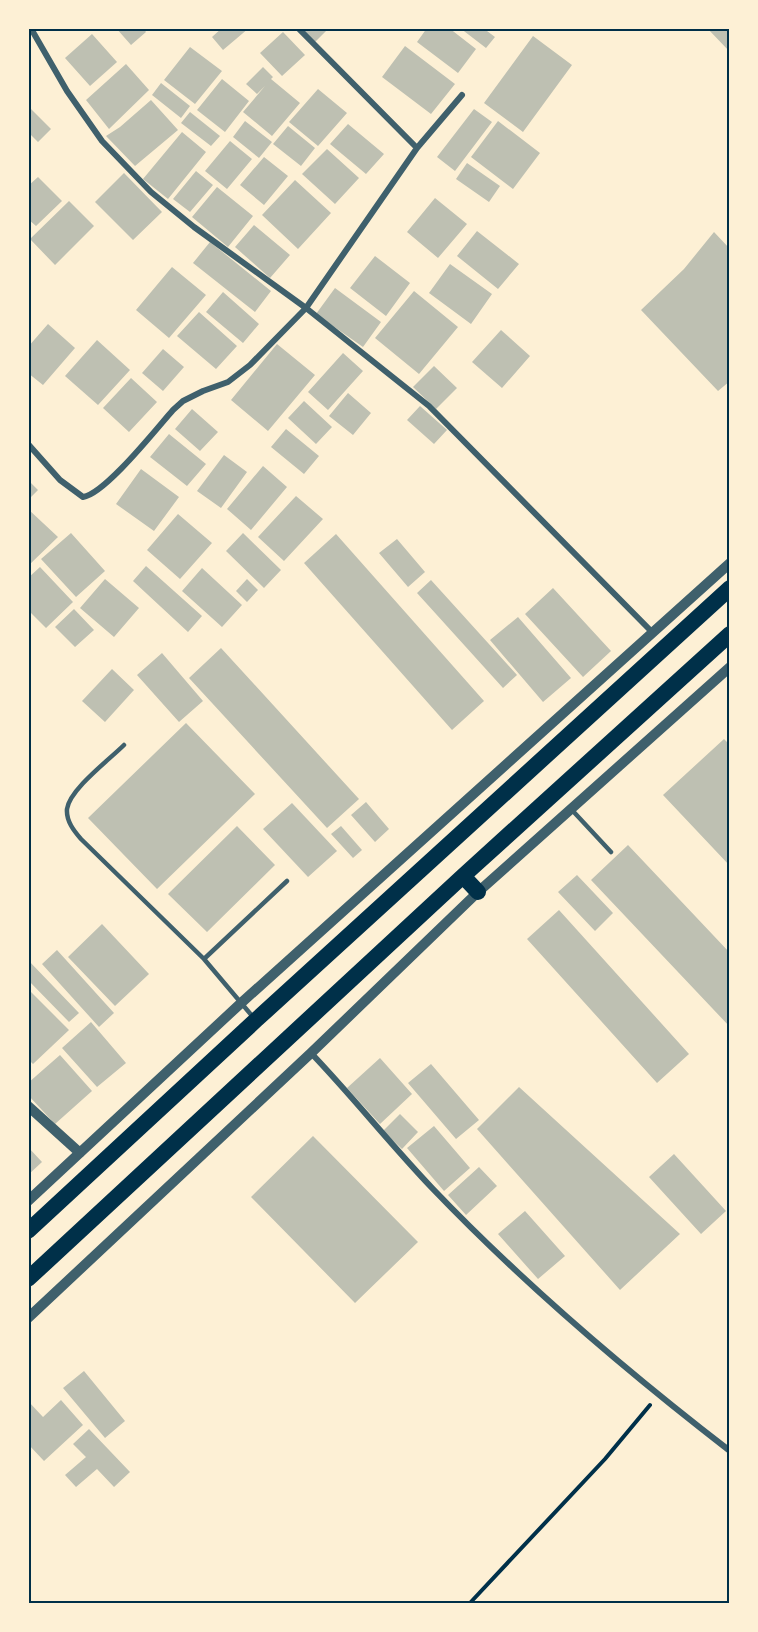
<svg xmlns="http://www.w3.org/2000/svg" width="758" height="1632" viewBox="0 0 758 1632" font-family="'Titillium Web',sans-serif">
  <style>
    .building { fill: #bec0b2 }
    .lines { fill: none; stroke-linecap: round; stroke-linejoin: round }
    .path { stroke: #003049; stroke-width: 4 }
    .service { stroke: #3f606c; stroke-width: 4.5 }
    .minor { stroke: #3f606c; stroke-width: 6 }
    .tertiary { stroke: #3f606c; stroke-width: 10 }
    .trunk { stroke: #003049; stroke-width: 16 }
    .neatline { fill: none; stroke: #003049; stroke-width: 2 }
  </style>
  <rect width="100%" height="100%" fill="#fdf0d5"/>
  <!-- building -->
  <path class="building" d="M116,28H143L146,32L131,45Z
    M222,28H249L223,50L212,37Z
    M301,28H329L315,42Z
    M427,28H449L476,49L458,73L417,42Z
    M460,28H483L495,37L486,48Z
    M707,28H730V52Z
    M283,32L305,55L282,76L260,53Z
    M92,34L117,62L90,86L65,58Z
    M533,36L572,65L523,132L484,103Z
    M405,46L455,84L431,114L382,77Z
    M190,47L222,71L195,104L164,80Z
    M126,64L149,90L109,129L86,100Z
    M263,67L273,77L271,79L300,103L272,136L243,112L265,86L257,94L246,84Z
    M222,79L249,101L225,132L197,110Z
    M161,83L190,106L181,118L152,95Z
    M318,89L347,113L318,146L289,122Z
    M151,100L178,130L135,166L106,136L120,127Z
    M28,106L51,129L38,142L28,132Z
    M474,109L492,122L455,171L437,157Z
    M190,112L220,136L211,146L181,123Z
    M245,121L272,142L259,158L233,137Z
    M498,121L540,153L513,189L471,157Z
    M348,124L384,154L366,174L330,144Z
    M288,126L315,148L301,166L273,144Z
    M182,132L206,152L168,199L143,179Z
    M230,141L252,159L227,189L205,171Z
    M327,149L359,178L335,204L302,174Z
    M264,157L288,176L264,205L240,185Z
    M467,163L500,186L489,202L456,179Z
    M196,171L213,185L190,212L173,199Z
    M124,173L162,212L133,240L95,202Z
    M38,177L62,201L36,226L28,219V186Z
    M295,180L331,213L298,249L262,215Z
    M217,187L253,216L228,247L192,217Z
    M435,198L467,224L438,258L407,232Z
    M69,201L94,226L55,265L30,239Z
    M254,225L290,255L270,278L235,247Z
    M477,231L519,264L498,289L457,256Z
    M714,232L730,249V381L718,391L641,310L684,269Z
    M210,242L271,291L255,312L193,263Z
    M375,256L410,283L386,316L350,288Z
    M450,264L492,294L471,324L429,293Z
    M172,267L206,295L169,338L136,310Z
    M335,288L381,322L363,347L316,314Z
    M414,291L458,327L419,374L375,338Z
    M223,292L259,324L243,343L206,312Z
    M199,312L237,346L216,369L177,336Z
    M48,324L75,348L43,385L28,373V347Z
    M501,330L530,356L502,388L472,362Z
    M97,340L130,370L98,405L65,376Z
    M277,344L315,375L268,431L231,400Z
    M163,349L184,367L163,391L142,373Z
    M343,353L363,371L328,410L308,392Z
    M434,366L457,388L436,409L413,387Z
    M131,378L157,402L129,432L103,408Z
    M348,393L371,413L353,435L329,416Z
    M304,401L332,427L316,444L288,418Z
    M420,406L447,430L434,444L407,420Z
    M192,409L218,432L200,451L175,429Z
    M286,429L319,456L304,474L271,447Z
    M169,434L206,464L187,486L150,457Z
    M224,455L247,472L221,508L197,491Z
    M263,466L287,487L251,530L227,509Z
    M141,469L179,497L154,531L116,504Z
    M28,480L38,490L28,500Z
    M296,496L323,519L284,561L258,537Z
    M28,509L58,537L28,566Z
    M178,514L212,543L180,579L147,550Z
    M71,533L105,571L76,597L41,559Z
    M243,533L281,570L264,588L226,551Z
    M336,534L484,701L452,730L304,563Z
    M397,539L425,572L408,587L379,553Z
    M146,566L202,616L188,632L133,581Z
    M40,567L73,602L46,628L28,610V578Z
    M202,568L242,605L222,627L182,591Z
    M105,579L139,608L114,637L80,608Z
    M247,579L258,590L247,602L236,591Z
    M431,580L517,675L503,688L417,593Z
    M553,588L611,651L583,677L525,614Z
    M74,609L94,630L75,647L55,627Z
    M518,617L571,678L543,702L490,640Z
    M221,648L359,799L327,828L189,678Z
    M162,653L203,701L179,722L137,675Z
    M112,669L134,690L105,722L82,701Z
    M186,723L255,794L157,889L88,818Z
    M724,739L730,745V866L663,795Z
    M366,802L389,829L375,842L351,815Z
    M292,803L337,851L308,877L263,829Z
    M237,826L275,865L207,932L168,894Z
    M341,826L362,850L353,858L331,834Z
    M628,845L730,953V1027L591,880Z
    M577,875L613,913L595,931L558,892Z
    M559,910L689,1054L657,1083L527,939Z
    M102,924L149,974L115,1006L68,957Z
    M57,950L114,1013L99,1027L42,964Z
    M28,960L79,1013L69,1022L28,980Z
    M28,989L69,1030L33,1064L28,1059Z
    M91,1022L126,1063L97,1087L62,1048Z
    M60,1055L92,1091L55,1124L28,1095V1083Z
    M380,1058L412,1094L380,1124L347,1088Z
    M431,1064L479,1120L456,1139L408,1083Z
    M519,1087L680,1234L620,1290L477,1129Z
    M400,1114L418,1132L402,1149L383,1131Z
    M434,1126L470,1168L444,1191L407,1148Z
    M313,1136L418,1242L355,1303L251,1197Z
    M28,1147L42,1162L28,1175Z
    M674,1154L726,1211L701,1234L649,1177Z
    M479,1167L497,1186L466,1215L448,1195Z
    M525,1211L565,1256L538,1279L498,1234Z
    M84,1371L125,1421L105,1438L63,1388Z
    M61,1400L83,1425L44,1461L28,1444V1401L43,1417Z
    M89,1429L130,1472L114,1487L97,1469L76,1487L65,1475L86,1457L73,1444Z"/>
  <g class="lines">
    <!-- path -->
    <path class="path" d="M469,1604L605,1459L650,1405"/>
    <!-- service -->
    <path class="service" d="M124,745C109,760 70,789 67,809C66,821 74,831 81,839L204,959L253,1017
      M571,809L611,852
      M204,959L287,881"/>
    <!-- minor -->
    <path class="minor" d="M33,32L67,91L102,141L151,192L194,227L306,308L429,406L653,633
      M417,148L462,95
      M28,444L60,480L83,497C105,494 157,428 173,410L183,401L203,391L228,382L250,365L306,308L417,148L298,28
      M311,1053C353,1097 391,1145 433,1189C524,1284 625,1370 730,1451"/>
    <!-- tertiary -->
    <path class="tertiary" d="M28,1106L80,1153
      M28,1201L240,1004L730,563
      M28,1318L311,1053L478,892L730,667"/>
    <!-- trunk -->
    <path class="trunk" d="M463,876L478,892
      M28,1231L256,1020L730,588
      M28,1279L463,876L730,634"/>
  </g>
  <!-- border -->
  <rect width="758" height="1632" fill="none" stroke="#fdf0d5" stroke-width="60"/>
  <rect x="30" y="30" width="698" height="1572" class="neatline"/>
</svg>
